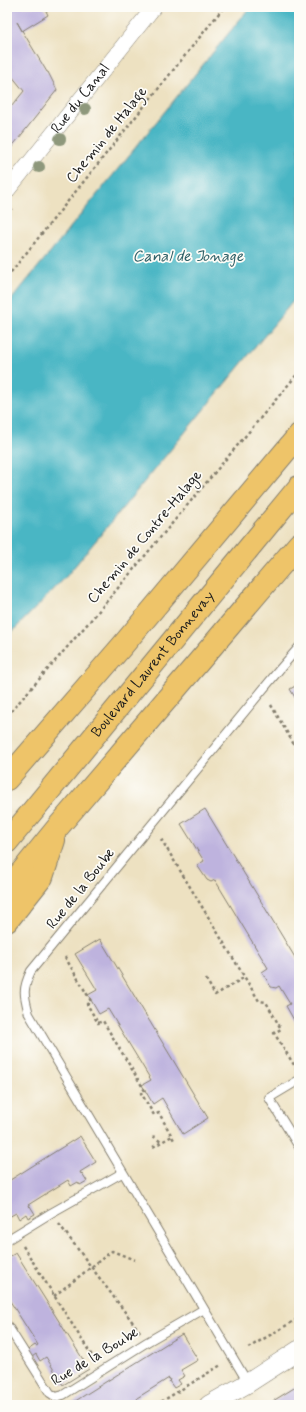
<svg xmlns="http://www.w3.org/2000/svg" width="306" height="1412" viewBox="0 0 306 1412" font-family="Mynerve,sans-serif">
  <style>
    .water { fill: #49b6c4; stroke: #326970 }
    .building { fill: #beb3de }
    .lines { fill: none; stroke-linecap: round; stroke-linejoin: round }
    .service-casing { stroke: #847e6e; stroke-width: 10 }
    .minor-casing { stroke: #847e6e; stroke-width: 16 }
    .tertiary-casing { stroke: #847e6e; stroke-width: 20 }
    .trunk-casing { stroke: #847e6e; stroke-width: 24 }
    .path { stroke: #847e6e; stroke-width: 2.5; stroke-dasharray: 3 3; stroke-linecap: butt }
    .service { stroke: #fff; stroke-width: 8 }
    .minor { stroke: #fff; stroke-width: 15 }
    .tertiary { stroke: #fff; stroke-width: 19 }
    .trunk { stroke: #eec469; stroke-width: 22 }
    .tree { fill: #8e987c }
    .labels { text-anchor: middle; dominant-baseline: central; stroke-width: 3.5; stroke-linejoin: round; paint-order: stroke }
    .street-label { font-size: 15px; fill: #1c1c1c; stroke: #fdfcf7 }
    .water-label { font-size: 16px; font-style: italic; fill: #306168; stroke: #fdfcf7 }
  </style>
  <rect width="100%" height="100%" fill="#fdfcf7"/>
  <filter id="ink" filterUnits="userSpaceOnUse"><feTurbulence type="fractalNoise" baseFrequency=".025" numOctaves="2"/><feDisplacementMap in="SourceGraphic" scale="8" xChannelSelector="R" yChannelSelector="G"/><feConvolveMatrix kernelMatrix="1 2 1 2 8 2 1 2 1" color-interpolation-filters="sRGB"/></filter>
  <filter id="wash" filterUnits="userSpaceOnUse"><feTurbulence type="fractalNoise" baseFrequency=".012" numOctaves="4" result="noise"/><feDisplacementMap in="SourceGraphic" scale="16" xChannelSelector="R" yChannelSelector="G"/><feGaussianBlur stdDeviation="0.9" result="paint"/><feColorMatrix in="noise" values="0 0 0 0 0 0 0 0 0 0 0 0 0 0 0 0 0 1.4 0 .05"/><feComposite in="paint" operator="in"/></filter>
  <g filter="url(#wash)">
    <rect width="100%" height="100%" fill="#ede1c1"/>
    <!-- water -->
    <path class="water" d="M250,7H299V294L65,578L7,637V305Z"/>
    <g id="blocks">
      <!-- building -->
      <path class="building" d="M7,7H44L48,15L22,31L17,22L47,72H48L57,90L7,153V112L24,91L7,70Z
        M299,684V704L290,689Z
        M205,809L299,964V1029L286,1006L290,1004L279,986L276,988L271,987L262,972L268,968L215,880L211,882L207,880L197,865L204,861L181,824Z
        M100,939L208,1118L183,1134L162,1098L153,1104L142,1085L151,1080L108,1009L99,1014L88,995L97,990L75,954Z
        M80,1136L96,1162L80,1172L81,1174L82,1173L87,1181L80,1185L78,1182L71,1186L68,1180L28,1205L29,1207L30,1206L35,1214L28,1218L26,1214L19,1219L16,1213L7,1218V1182Z
        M16,1253L89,1369L63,1385L46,1357L40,1361L36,1354L32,1357L28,1350L35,1345L36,1346L38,1345L8,1298L7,1299V1258Z
        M182,1334L198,1360L181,1370L185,1376L178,1380L181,1384L174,1388L169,1381L170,1380L169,1378L137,1398L141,1404L139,1405H69Z
        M299,1385V1405H276L273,1401Z"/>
    </g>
  </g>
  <g filter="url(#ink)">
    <use href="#blocks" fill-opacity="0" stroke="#847e6e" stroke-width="1"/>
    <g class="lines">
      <!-- service casing -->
      <g class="service-casing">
        <path id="service" d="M299,1080L269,1098L299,1147
          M7,1240L51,1213L122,1173
          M7,1325L50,1393L56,1397L63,1395L147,1342L204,1309
          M248,1383L29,1014C24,995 22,990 31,971L279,670L299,647"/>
      </g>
      <!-- minor casing -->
      <g class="minor-casing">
        <g id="minor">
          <path id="s1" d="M7,191L154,7"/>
        </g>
      </g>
      <!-- tertiary casing -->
      <g class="tertiary-casing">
        <path id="tertiary" d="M209,1405L248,1383L299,1350"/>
      </g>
      <!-- trunk casing -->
      <g class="trunk-casing">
        <g id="trunk">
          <path d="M7,779L123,645L299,435"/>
          <path id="s2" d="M7,842L299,487"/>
          <path d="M7,890L58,827L299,544"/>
          <path d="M7,921L42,877L54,840"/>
        </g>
      </g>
      <!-- path -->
      <path class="path" d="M7,213L12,208
        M7,277L224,7
        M271,705L299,753
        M7,716L97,613L299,372
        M161,839L259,1001L266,1002L281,1029L274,1033L296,1068
        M65,957L91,1001L87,1004L98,1023L103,1021L145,1091L141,1093L154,1115L159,1113L175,1142
        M206,979L215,995L245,977
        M153,1136L161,1142
        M153,1147L172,1136
        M59,1224L140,1332
        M23,1246L94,1359
        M54,1296L112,1251L135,1260
        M248,1348L299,1318
        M156,1405L221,1365"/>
      <!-- service -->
      <use href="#service" class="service"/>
      <!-- minor -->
      <use href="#minor" class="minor"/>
      <!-- tertiary -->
      <use href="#tertiary" class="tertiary"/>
      <!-- trunk -->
      <use href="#trunk" class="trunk"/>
    </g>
    <!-- trees -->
    <g class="tree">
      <circle cx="85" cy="109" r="6"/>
      <circle cx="60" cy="139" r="6"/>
      <circle cx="39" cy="167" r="6"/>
    </g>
  </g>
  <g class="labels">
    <!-- street labels -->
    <g class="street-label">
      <text stroke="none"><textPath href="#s1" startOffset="118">Rue du Canal</textPath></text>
      <text transform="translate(107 135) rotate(-51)">Chemin de Halage</text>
      <text transform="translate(145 537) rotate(-50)">Chemin de Contre-Halage</text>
      <text stroke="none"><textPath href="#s2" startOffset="230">Boulevard Laurent Bonnevay</textPath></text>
      <text transform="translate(81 889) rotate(-51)">Rue de la Boube</text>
      <text transform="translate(95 1357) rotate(-31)">Rue de la Boube</text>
    </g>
    <!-- water labels -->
    <g class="water-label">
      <text x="188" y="256">Canal de Jonage</text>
    </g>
  </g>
  <!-- margin -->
  <rect width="306" height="1412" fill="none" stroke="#fdfcf7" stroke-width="24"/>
</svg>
